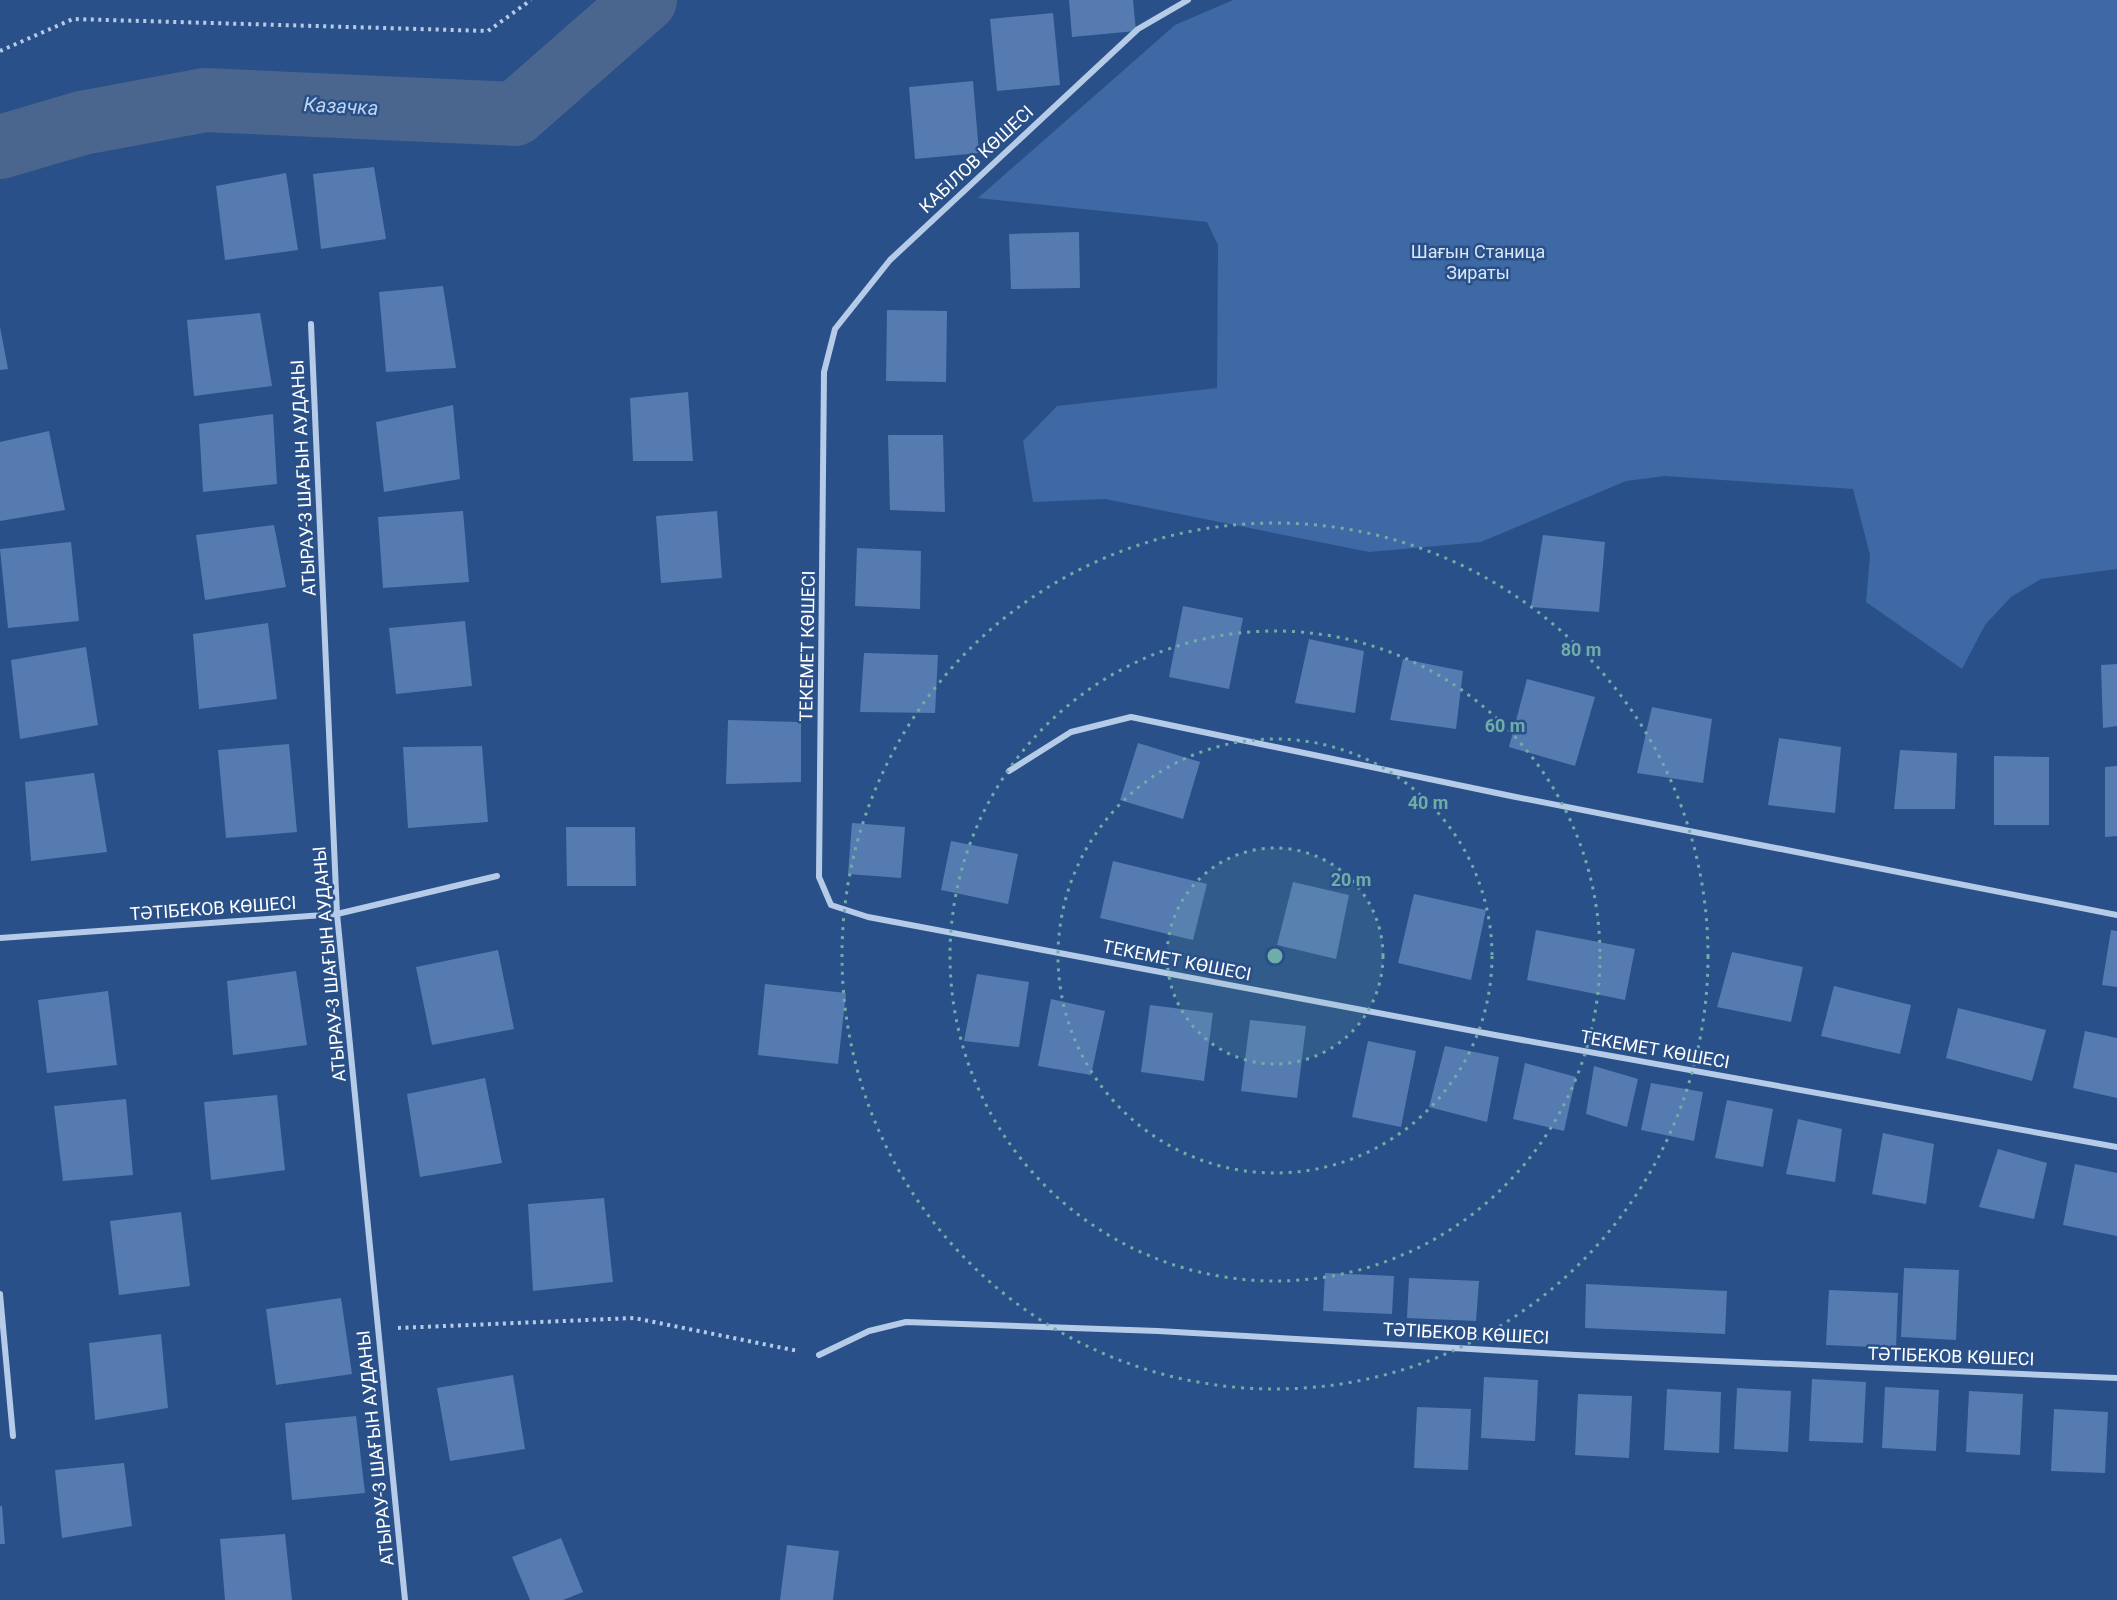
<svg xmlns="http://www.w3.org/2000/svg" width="2117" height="1600" viewBox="0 0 2117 1600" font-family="Roboto,sans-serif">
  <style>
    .green { fill: #3e69a4 }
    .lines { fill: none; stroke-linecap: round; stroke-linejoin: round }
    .river { stroke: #4b668e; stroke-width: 64 }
    .building { fill: #567bb1 }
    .path { stroke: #b5cbe8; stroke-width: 4; stroke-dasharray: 3 4.5; stroke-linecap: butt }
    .street { stroke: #b5cbe8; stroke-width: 6 }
    .ring { fill: none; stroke: #6fada8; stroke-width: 3; stroke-dasharray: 3 6 }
    .labels { text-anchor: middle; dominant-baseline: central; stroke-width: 5; stroke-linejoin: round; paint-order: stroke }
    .street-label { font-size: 18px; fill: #fff; stroke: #295088 }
    .park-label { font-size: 18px; fill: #d9e6f7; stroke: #295088 }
    .water-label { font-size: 20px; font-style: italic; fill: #c1d5ef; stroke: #295088 }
    .centre { fill: #6fada8; stroke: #295088; stroke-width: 3 }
    .ring-label { font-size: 18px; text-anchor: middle; font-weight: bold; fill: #6fada8; stroke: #295088; stroke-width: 5; stroke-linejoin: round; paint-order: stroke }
  </style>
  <rect width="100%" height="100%" fill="#295088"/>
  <!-- green -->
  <path class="green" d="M1233,0H2117V569L2041,579L2011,597L1985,625L1962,669L1866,602L1870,555L1853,489L1665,476L1626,481L1481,542L1369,552L1105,499L1033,502L1023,441L1057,406L1217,388L1218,245L1207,222L978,198L1175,25Z"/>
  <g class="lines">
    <!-- river -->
    <path class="river" d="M0,147L82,123L205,100L515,114L645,0"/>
  </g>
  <!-- building -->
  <path class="building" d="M1069,0H1133L1136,31L1072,37Z
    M1053,13L1060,85L997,91L990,19Z
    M973,81L979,153L915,159L909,87Z
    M374,167L386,239L321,249L313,174Z
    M286,173L298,250L225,260L216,186Z
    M1079,232L1080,288L1011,289L1009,234Z
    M443,286L456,368L386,372L379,292Z
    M887,310L947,311L946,382L886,381Z
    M260,313L272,386L194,396L187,320Z
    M0,327L8,369L0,370Z
    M688,392L693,461H633L630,398Z
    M453,405L460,479L384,492L376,422Z
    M273,414L277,484L203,492L199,424Z
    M49,431L65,510L0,521V442Z
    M888,435H943L945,512L890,510Z
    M463,511L469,582L383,588L378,517Z
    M717,511L722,578L661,583L656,516Z
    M274,525L286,587L205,600L196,535Z
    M1543,535L1605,542L1599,612L1531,607Z
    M71,542L79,621L8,628L0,549Z
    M857,548L921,551L920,609L855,606Z
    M1183,606L1243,618L1229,689L1169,677Z
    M465,621L472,686L396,694L389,628Z
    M268,623L277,699L199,709L193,634Z
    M1309,639L1364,651L1355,713L1295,703Z
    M86,647L98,725L20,739L11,660Z
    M864,653L938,655L935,713L860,712Z
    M1403,659L1463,671L1456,729L1390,720Z
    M2117,664V726L2103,728L2101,665Z
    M1527,679L1595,697L1575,766L1509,747Z
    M1652,707L1712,719L1703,783L1637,773Z
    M728,720L801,722V782L726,784Z
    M1779,738L1841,747L1835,813L1768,805Z
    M1138,743L1200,762L1183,819L1120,800Z
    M289,744L297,832L226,838L218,750Z
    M482,746L488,822L408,828L403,747Z
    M1900,750L1957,753L1955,809H1894Z
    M1994,756L2049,757V825H1994Z
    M2117,766V836L2105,837V767Z
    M94,773L107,852L31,861L25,782Z
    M852,823L905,827L901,878L848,874Z
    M566,827H635L636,886H567Z
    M951,841L1018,854L1008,904L941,890Z
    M1113,861L1207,884L1193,940L1100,918Z
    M1293,882L1349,895L1336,959L1277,945Z
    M1414,894L1486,910L1471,980L1398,963Z
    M1536,930L1635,949L1625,1000L1527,980Z
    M2111,930L2117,931V987L2102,985Z
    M498,950L514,1029L432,1045L416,967Z
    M1732,952L1803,967L1791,1022L1717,1007Z
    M296,971L307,1045L233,1055L227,981Z
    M977,974L1029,982L1019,1047L964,1041Z
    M765,984L846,993L838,1064L758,1055Z
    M1834,986L1911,1005L1900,1054L1821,1036Z
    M108,991L117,1065L47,1073L38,1000Z
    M1051,999L1105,1011L1091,1075L1038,1066Z
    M1150,1005L1213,1013L1204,1081L1141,1072Z
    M1958,1008L2046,1030L2032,1081L1946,1058Z
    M1250,1020L1306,1026L1297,1098L1241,1091Z
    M2085,1031L2117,1038V1098L2073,1088Z
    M1368,1041L1416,1051L1401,1127L1352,1117Z
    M1445,1046L1499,1057L1487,1122L1429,1107Z
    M1525,1063L1576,1077L1564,1131L1513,1119Z
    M1594,1066L1638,1079L1627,1127L1586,1114Z
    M485,1078L502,1163L420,1177L407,1094Z
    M1651,1083L1703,1092L1694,1141L1641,1130Z
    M277,1095L285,1170L211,1180L204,1102Z
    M126,1099L133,1175L63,1181L54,1106Z
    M1727,1100L1773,1109L1763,1167L1715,1158Z
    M1798,1119L1842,1129L1835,1182L1786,1174Z
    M1883,1133L1934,1144L1926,1204L1872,1194Z
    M1998,1149L2047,1163L2034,1219L1979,1207Z
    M2075,1164L2117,1173V1236L2063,1225Z
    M604,1198L613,1282L533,1291L528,1204Z
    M181,1212L190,1286L119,1295L110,1221Z
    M1904,1268L1959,1270L1956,1340L1901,1337Z
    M1325,1273L1394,1276L1392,1314L1323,1311Z
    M1409,1278L1479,1281L1476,1321L1407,1318Z
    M1586,1284L1727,1291L1725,1334L1585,1328Z
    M1829,1290L1898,1293L1896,1348L1826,1345Z
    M341,1298L352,1374L276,1385L266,1309Z
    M161,1334L168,1408L95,1420L89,1343Z
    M513,1375L525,1449L450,1461L437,1388Z
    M1484,1377L1538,1380L1535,1441L1481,1438Z
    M1812,1379L1866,1382L1863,1443L1809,1441Z
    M1885,1387L1939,1390L1936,1451L1882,1448Z
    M1737,1388L1791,1391L1788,1452L1734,1449Z
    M1667,1389L1721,1392L1719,1453L1664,1450Z
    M1969,1391L2023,1394L2020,1455L1966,1452Z
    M1578,1394L1632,1396L1629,1458L1575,1455Z
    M1417,1407L1471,1409L1468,1470L1414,1468Z
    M2054,1409L2108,1412L2105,1473L2051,1471Z
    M356,1416L365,1493L292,1500L285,1423Z
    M124,1463L132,1526L62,1538L55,1470Z
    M0,1506H2L5,1544H0Z
    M285,1534L292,1600H225L220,1539Z
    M561,1538L583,1592L563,1600H530L512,1557Z
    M787,1545L839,1551L833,1600H780Z"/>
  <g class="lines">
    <!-- path -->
    <path class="path" d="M0,51L73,19L488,31L531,0
      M398,1328L634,1318L798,1351"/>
    <!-- street -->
    <path class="street" d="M1188,0L1138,29L890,260L835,329L824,372L819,877L831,905L868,917L1495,1035L2117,1147
      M311,324L337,914L405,1600
      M1009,771L1071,732L1131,717L1511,796L2117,915
      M0,938L337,914L497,876
      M0,1294L13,1436
      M819,1355L869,1331L906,1322L1158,1331L1576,1355L2117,1378"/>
  </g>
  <!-- distance rings -->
  <circle cx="1275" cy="956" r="108" fill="#6fada8" fill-opacity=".12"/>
  <g class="ring">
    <circle cx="1275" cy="956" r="108"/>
    <circle cx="1275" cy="956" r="217"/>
    <circle cx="1275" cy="956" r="325"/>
    <circle cx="1275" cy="956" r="433"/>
  </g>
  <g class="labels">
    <!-- street labels -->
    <g class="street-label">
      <text transform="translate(976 159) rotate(-43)">КАБІЛОВ КӨШЕСІ</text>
      <text transform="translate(303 478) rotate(-93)">АТЫРАУ-3 ШАҒЫН АУДАНЫ</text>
      <text transform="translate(807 646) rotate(-89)">ТЕКЕМЕТ КӨШЕСІ</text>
      <text transform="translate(213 908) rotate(-4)">ТӘТІБЕКОВ КӨШЕСІ</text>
      <text transform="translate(1177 960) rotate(11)">ТЕКЕМЕТ КӨШЕСІ</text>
      <text transform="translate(329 964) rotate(-95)">АТЫРАУ-3 ШАҒЫН АУДАНЫ</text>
      <text transform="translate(1655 1049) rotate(10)">ТЕКЕМЕТ КӨШЕСІ</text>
      <text transform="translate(1466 1333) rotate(3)">ТӘТІБЕКОВ КӨШЕСІ</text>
      <text transform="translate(1951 1356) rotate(2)">ТӘТІБЕКОВ КӨШЕСІ</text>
      <text transform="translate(375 1448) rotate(-96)">АТЫРАУ-3 ШАҒЫН АУДАНЫ</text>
    </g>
    <!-- park labels -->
    <g class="park-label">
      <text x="1478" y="251">Шағын Станица<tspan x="1478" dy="21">Зираты</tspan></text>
    </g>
    <!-- water labels -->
    <g class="water-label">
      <text transform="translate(341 106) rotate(3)">Казачка</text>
    </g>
  </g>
  <circle cx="1275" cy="956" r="9" class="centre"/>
  <g class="ring-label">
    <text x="1581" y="656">80 m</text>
    <text x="1505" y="732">60 m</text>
    <text x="1428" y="809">40 m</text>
    <text x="1351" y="886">20 m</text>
  </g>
</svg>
